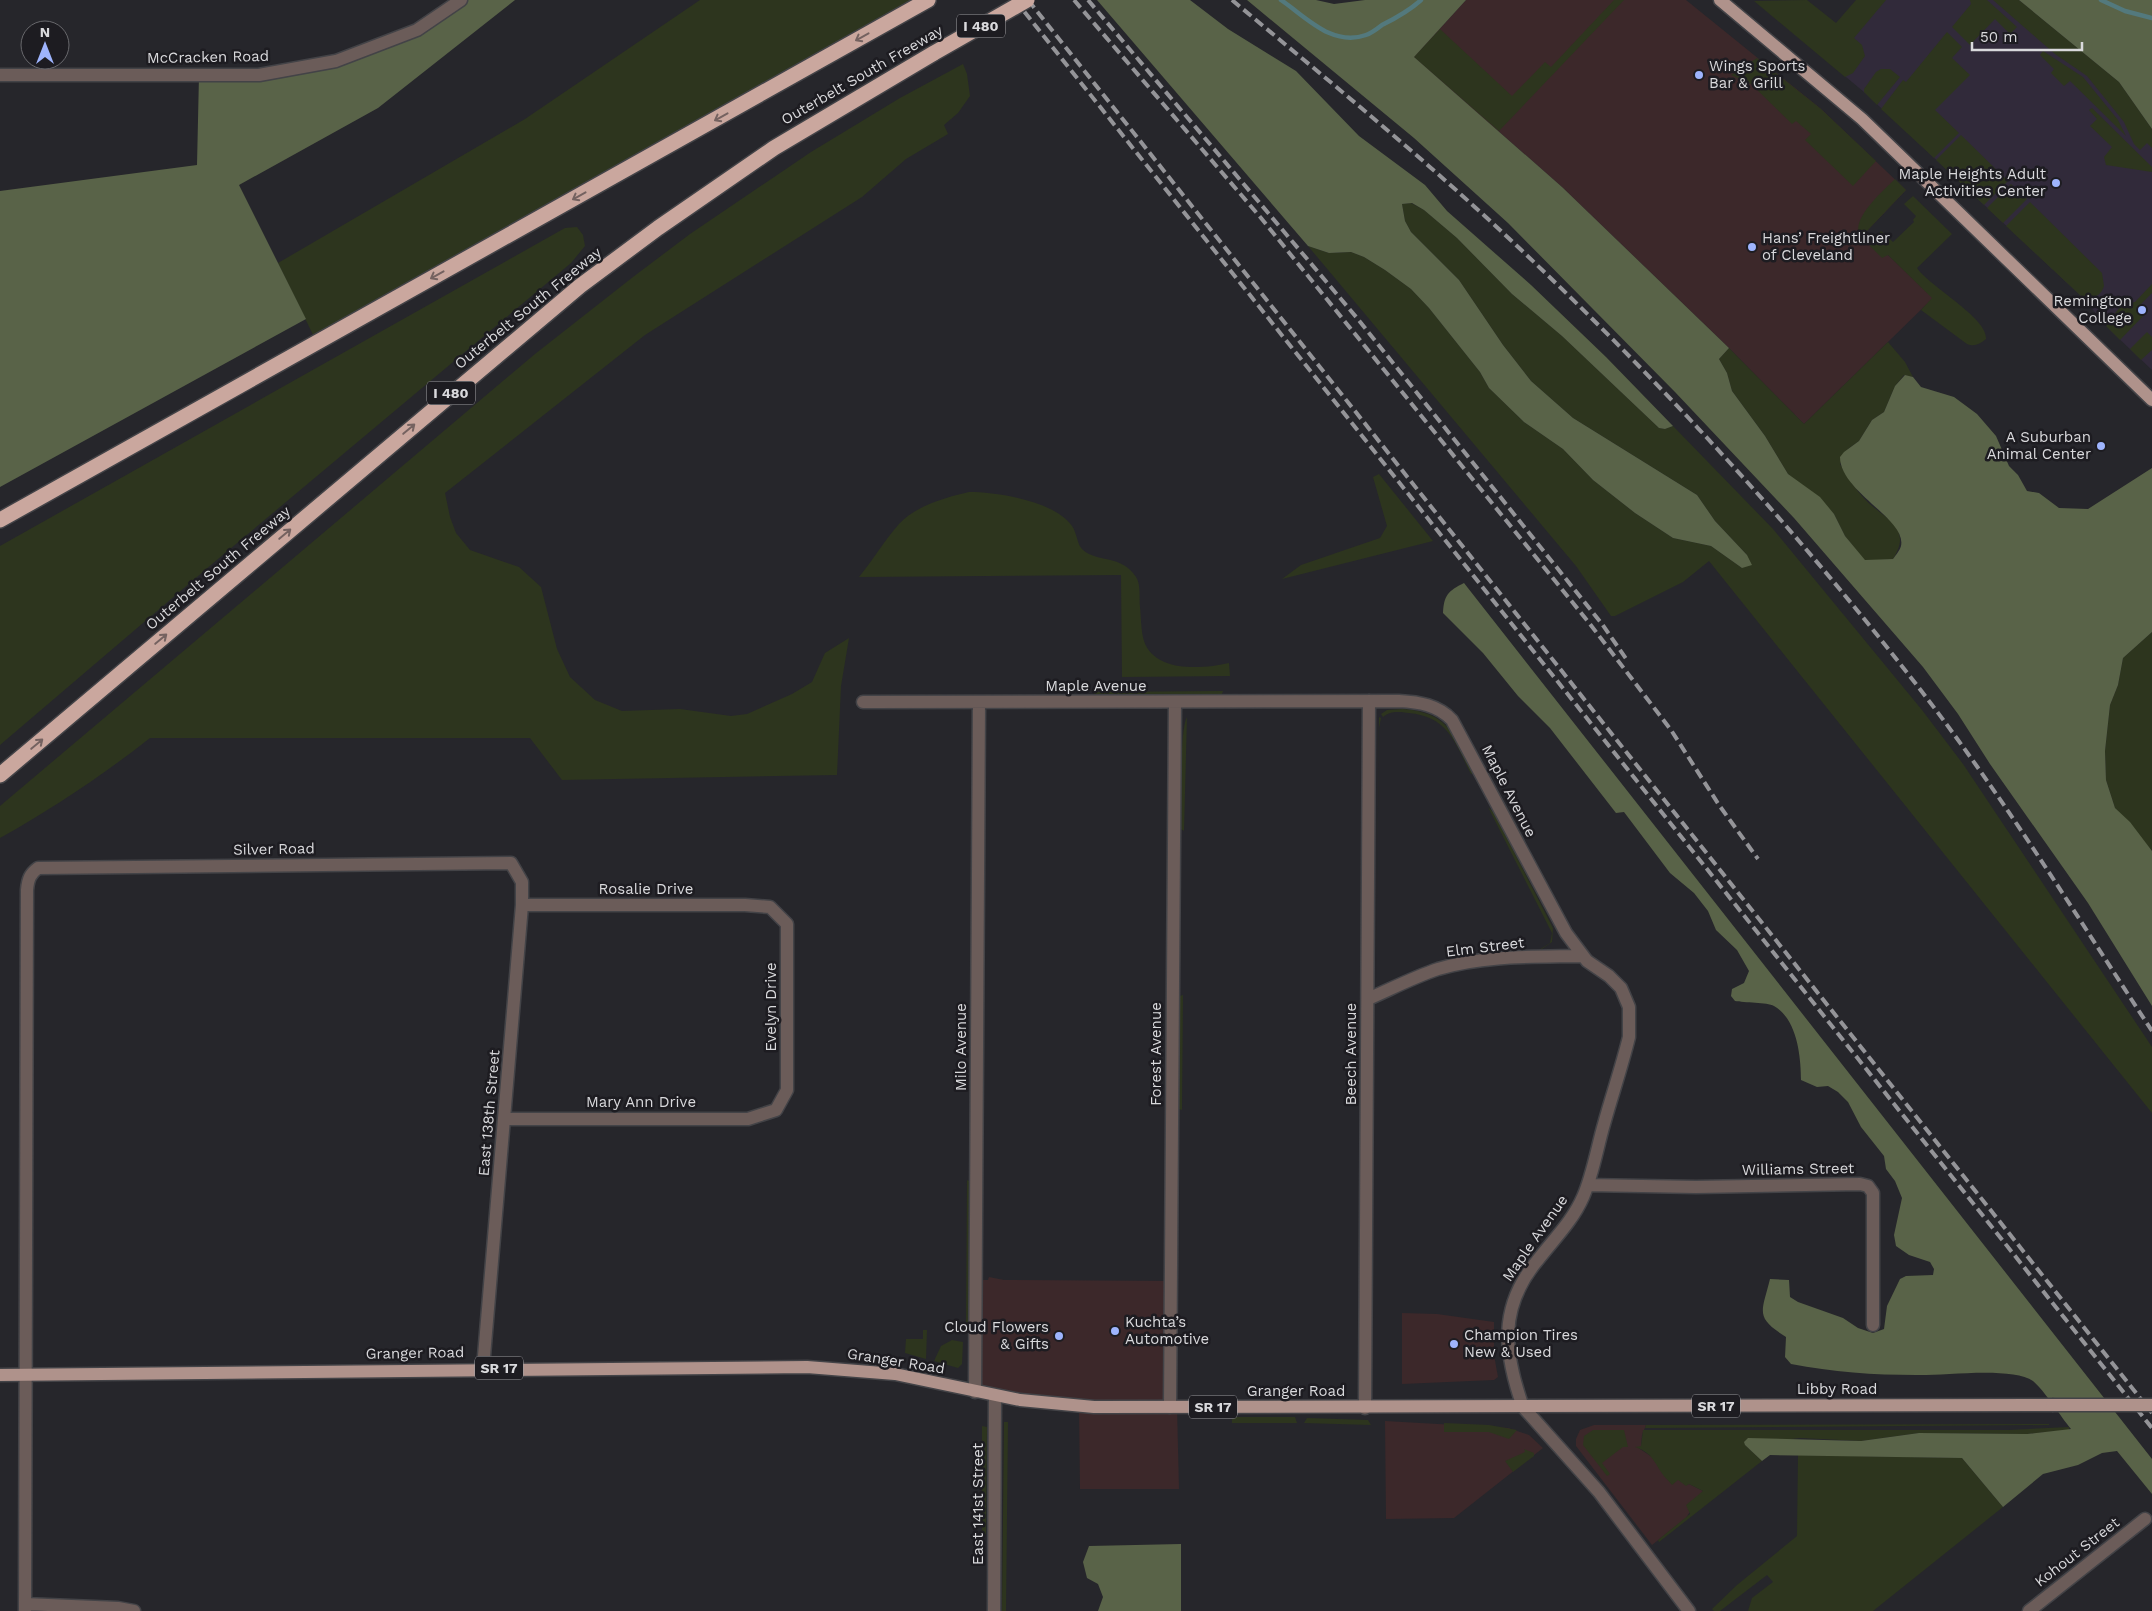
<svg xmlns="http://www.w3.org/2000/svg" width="2152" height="1611" viewBox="0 0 2152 1611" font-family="'Work Sans',sans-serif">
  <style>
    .commercial { fill: #3c282a }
    .education { fill: #312a3a }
    .green { fill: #2d351e }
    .forest { fill: #596348 }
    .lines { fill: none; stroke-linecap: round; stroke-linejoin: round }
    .stream { stroke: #53797d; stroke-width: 4.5 }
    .minor-casing { stroke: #434347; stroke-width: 15 }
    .tertiary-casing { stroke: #434347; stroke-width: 15 }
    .primary-casing { stroke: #434347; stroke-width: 15 }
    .motorway-casing { stroke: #434347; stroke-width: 18 }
    .minor { stroke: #6b5c59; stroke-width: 12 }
    .tertiary { stroke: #6b5c59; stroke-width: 12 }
    .primary { stroke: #af928b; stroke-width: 12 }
    .motorway { stroke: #caa79e; stroke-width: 15 }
    .rail { stroke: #949498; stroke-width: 4; stroke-dasharray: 10 5; stroke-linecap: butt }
    .primary-bridge-casing { stroke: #434347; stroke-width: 15; stroke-linecap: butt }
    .motorway-bridge-casing { stroke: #434347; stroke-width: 18; stroke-linecap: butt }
    .primary-bridge { stroke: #af928b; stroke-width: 12 }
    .motorway-bridge { stroke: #caa79e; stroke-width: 15 }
    .oneway { stroke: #746260 }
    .poi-dot { fill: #9eb4fd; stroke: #1d1c21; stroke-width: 2 }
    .labels { text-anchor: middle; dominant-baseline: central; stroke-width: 5; stroke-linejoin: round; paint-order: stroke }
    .shield { fill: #1d1c21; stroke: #a1a0a4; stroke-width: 1 }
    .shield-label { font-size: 14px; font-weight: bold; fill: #d9d9dc }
    .street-label { font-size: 15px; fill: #d9d9dc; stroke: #1d1c21 }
    .poi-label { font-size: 15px; fill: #d9d9dc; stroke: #1d1c21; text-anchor: start }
  </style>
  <rect width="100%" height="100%" fill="#26262b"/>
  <!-- commercial -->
  <path class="commercial" d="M1466,0H1686L1821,109L1906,190L1865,233L1933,298L1804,424L1729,348L1562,187L1414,57Z
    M989,1277L1004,1280L1171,1281L1170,1406L1177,1407L1179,1489H1080L1079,1406L975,1392L976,1280H988Z
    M1402,1313L1437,1314L1494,1322V1355L1498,1377L1494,1380L1402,1384Z
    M1385,1421L1508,1428L1529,1435L1543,1448L1454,1518L1386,1519Z
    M1594,1425H1646L1642,1435L1641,1447H1637L1652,1457L1672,1484L1678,1479L1686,1485L1689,1484L1703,1491L1686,1518L1652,1545L1576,1446V1439L1580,1430Z"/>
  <!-- education -->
  <path class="education" d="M1880,0H2019L2152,129V370L2111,331L2082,297L1864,92L1828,62Z"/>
  <!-- green -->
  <path class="green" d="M700,0H929L317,343L278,263L525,119Z
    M1614,0H1624L1499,131L1414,57L1440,29L1512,96L1545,62L1551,67Z
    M1807,0L1836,23L1856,0H1886L1854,38L1862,45L1865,56L1853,73L1845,77L1754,1Z
    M1970,0H1987L2017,27L2010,34L1995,19L1970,45L1952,27L1971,4Z
    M1993,0H2019L2119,82L2152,129V148L2147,143L2140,150L2134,144L2124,122L2087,76L2055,54Z
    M1947,32L1962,47L1952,58L1970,75L1935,110L1959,133L1934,158L1881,109L1903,80L1906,82Z
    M2043,51L2083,77L2118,120L2126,136L2070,81L2064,86L2051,73L2054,69L2040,55Z
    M1757,58L1821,109L1876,161L1853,186L1805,140L1811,134L1796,121L1792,124L1751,84L1731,75Z
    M963,64L967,74L970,96L958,113L944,125L948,134L906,159L862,197L645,335L445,493L450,517L456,533L470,550L519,567L541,587L557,649L570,677L595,700L622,711L680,709L731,716L747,714L792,694L812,682L825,653L849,638L841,686L837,775L562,780L530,738H150C103,775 52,809 0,838V806L535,354L633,277L690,234L811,152L900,98Z
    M1881,69H1890L1900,77L1877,105L1864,92V89L1876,72Z
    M2092,108L2152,167V172L2106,165L2104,157L2112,147L2090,126L2097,119L2089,110Z
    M1961,135L2008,181L1984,205L1936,160Z
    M1895,179L1906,190L1865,233L1872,239L1881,231L1893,242L1914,222L1913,220L1916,216L1904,204L1913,196L1952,234L1917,268C1930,287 1988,318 1986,339C1980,344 1974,347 1967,344L1921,310L1932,298L1888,255L1882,258L1870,246L1864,234L1860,236C1850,219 1884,190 1895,179Z
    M2011,184L2027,199L2003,223L1987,208Z
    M2030,202L2102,273L2104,286C2101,296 2092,300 2082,297L2006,226Z
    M1411,203L1424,210L1457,238L1512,294L1562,336L1659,428L1665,429L1673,426L1773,529L1922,710L1963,764L2152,1047V1113L1709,561L1683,582L1615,616H1611L1576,566L1308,246L1329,253L1351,252L1364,257L1385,270L1411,289L1429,308L1480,372L1489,388L1524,422L1563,449L1593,480L1635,513L1673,538L1711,546L1742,568L1747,555L1715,521L1697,495L1573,418L1531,381L1503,345L1459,280L1411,232L1405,221L1402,204Z
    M577,227L583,235L585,246L571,263L218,559L0,745V546L565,228Z
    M2152,284V293L2137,308L2148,311L2120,340L2106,326L2122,304L2135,302Z
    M2147,332L2152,337V350L2141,360L2130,349Z
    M1888,342L1905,362L1913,377L1904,375L1895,386L1884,412L1872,420L1859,441L1848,449L1840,464C1847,475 1853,486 1862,496C1880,518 1915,525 1893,559L1865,561L1845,536L1834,514L1788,474L1765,436L1732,391L1727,373L1719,359L1729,348L1804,424Z
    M1379,474L1433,541L1282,579L1301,565L1380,538L1387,526L1373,477Z
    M969,492C998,492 1054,501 1072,526C1077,533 1077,545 1083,550C1098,563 1121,554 1136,577C1141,584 1139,598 1140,607C1141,617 1141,631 1144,641C1155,673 1203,669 1229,663L1230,676L1122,677L1121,575L859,577C873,560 884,541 899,524C915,506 947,497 969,492Z
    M2152,632V851L2115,808L2106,780L2105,751L2110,705L2118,685L2123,658Z
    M1223,691L1222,694H1094L1093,692Z
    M1403,709C1450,713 1454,735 1473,773L1471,774C1455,743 1449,717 1409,713C1400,712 1391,710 1383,717L1381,714L1387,710Z
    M1187,717L1184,831L1181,829C1182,807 1179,732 1187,717Z
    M1379,717L1381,718L1379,728L1376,984Z
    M1488,807L1494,813L1553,928L1552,942L1539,951L1508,954L1505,951L1539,950L1550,943L1552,933Z
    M1183,995L1182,1110L1179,1109L1180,996Z
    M967,1180L969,1181L968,1332H966Z
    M923,1330H927L926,1359L905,1353L906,1339H923Z
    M952,1340L963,1342L962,1364L958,1368L934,1361L941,1346Z
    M1232,1417H1295L1297,1423H1232Z
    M1307,1418L1368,1420L1371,1425L1304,1423Z
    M1004,1422H1008L1006,1611H1002Z
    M1444,1423L1489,1425L1517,1430L1509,1439L1489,1432H1444Z
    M1646,1425L2049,1424V1425L1645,1428Z
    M982,1426L987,1427L986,1534L982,1537Z
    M2069,1427V1430L2027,1434L1919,1433L1861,1441L1800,1438L1745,1445L1762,1461L1659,1542L1658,1540L1690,1514L1686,1505L1703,1491L1689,1484L1686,1486L1678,1480L1672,1485C1668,1480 1664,1477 1661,1472C1653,1459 1650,1452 1635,1447L1641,1446L1643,1430H2009Z
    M1593,1430H1624L1628,1447H1623L1602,1463L1610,1474L1607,1476L1583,1445L1584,1436Z
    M1524,1449L1534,1453V1456L1513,1472L1505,1461L1525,1452Z
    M1798,1455L1962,1458L2003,1507L1873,1611H1748L1752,1598L1773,1582L1767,1575L1720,1611H1714L1712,1609L1737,1585L1797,1536Z"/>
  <!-- forest -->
  <path class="forest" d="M461,0H515L378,108L239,185L306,319L0,487V191L197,165L199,75H259L336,61L417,30Z
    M1097,0H1190L1228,29L1296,71L1359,136L1425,185L1447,211L1531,285L1606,357L1673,426L1665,429L1659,428L1562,336L1512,294L1457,238L1424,210L1412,203L1402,204L1405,221L1411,232L1459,280L1503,345L1531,381L1573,418L1697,495L1715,521L1747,555L1752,565L1742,568L1711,546L1673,538L1635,513L1593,480L1563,449L1524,422L1489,388L1480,372L1429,308L1411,289L1385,270L1364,257L1351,252L1329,253L1308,246Z
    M1247,0H1316L1334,4L1365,0H1466L1414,57L1562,187L1729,348L1719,359L1727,373L1732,391L1765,436L1788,474L1820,497L1834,514L1845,536L1865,560L1893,559C1896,555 1900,550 1901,546C1907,519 1840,492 1840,457L1844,452L1859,441L1872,420L1884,412L1895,386L1905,375L1913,377L1921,387L1954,397L1977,414L1996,436L2009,466L2018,475L2027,491L2039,493L2059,508L2088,509L2152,468V632L2123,658L2118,685L2110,705L2105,751L2106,780L2115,808L2130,822L2152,851V1006L2088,903L1990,764L1958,714L1923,667L1794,518L1675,392L1508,223L1414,138Z
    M2019,0H2152V129L2119,82Z
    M1464,583L2152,1459V1494L2117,1451L2102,1453L2078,1465L2043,1474L2003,1507L1962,1458L1770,1455L1762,1461L1745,1445L1744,1442L1748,1438L1861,1441L1919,1433L2027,1434L2071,1429C2061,1417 2044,1390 2033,1381C2012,1366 1942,1376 1916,1375C1874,1375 1832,1372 1791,1364L1785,1357L1786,1337C1754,1317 1762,1312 1770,1279L1789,1280L1790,1297L1798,1302L1843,1318L1858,1328L1873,1333L1884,1329L1887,1306L1900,1279L1906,1276L1933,1275L1934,1269L1930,1262L1909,1255L1896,1246L1894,1235L1902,1198L1895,1181L1886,1169L1884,1156L1861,1127L1848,1102L1838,1092L1828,1086L1817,1087L1801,1080C1801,1056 1797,1019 1774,1006C1767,1002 1744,1003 1735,1001L1731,996L1732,989L1744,983L1749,971L1737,950L1716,930L1708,911L1694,893L1670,873L1624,812L1616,813L1550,728L1518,696L1483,653L1443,613C1444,595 1448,591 1464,583Z
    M1181,1544V1611H1098L1103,1597L1098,1584L1087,1578L1083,1562L1089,1546Z"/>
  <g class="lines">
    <!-- stream -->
    <path class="stream" d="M1281,0C1306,17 1332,47 1366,35C1372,33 1377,29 1382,25C1396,18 1409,11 1421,0
      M2101,0L2125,11L2152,18"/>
    <!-- minor casing -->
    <g class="minor-casing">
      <path id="minor" d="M863,702L1399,701C1419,702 1438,705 1452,720L1566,933L1587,961L1609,976L1621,988L1629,1007V1037C1622,1066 1612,1095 1604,1124C1597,1148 1593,1174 1583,1197C1572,1222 1553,1240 1537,1261C1498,1308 1504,1353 1523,1407
        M1368,999C1391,989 1414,977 1438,969C1484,955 1535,957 1583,956
        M505,1119H748L776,1110L787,1090V924L770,907L745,905H522
        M1588,1185L1696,1187L1860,1184L1868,1186L1873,1193V1325
        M975,1392L979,702
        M1170,1407L1175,702
        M1365,1408L1369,701
        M25,1604L118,1608L134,1611
        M25,1611L27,890C28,879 30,874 38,868L511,863L522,882V905L483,1368
        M994,1611L995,1396
        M2029,1611L2145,1519"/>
    </g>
    <!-- tertiary casing -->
    <g class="tertiary-casing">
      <path id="tertiary" d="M0,75H259L336,61L417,30L461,0
        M1523,1407L1599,1492L1689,1611"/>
    </g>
    <!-- primary casing -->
    <g class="primary-casing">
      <path id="primary" d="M1720,0L1862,119L2152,400
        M0,1375L807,1367L895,1374L1020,1400L1094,1407L2052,1405"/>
    </g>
    <!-- motorway casing -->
    <g class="motorway-casing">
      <path id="motorway" d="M0,520L928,0
        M0,775L580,286L658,228L774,148L934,53"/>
    </g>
    <!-- minor -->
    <use href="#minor" class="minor"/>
    <!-- tertiary -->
    <use href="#tertiary" class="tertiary"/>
    <!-- primary -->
    <use href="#primary" class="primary"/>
    <!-- motorway -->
    <use href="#motorway" class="motorway"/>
    <!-- rail -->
    <path class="rail" d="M1015,0L2152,1428
      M1028,0L2152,1413
      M1074,0L1261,218L1590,624L1671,730L1719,805L1758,859
      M1088,0L1357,318L1602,624L1627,660
      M1232,0C1329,81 1426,160 1517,246C1659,380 1792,525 1912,679C2000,791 2074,912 2152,1031"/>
    <!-- primary-bridge casing -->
    <g class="primary-bridge-casing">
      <path id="primary-bridge" d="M2052,1405H2152"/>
    </g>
    <!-- motorway-bridge casing -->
    <g class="motorway-bridge-casing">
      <path id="motorway-bridge" d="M934,53L1027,0"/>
    </g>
    <!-- primary-bridge -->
    <use href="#primary-bridge" class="primary-bridge"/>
    <!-- motorway-bridge -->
    <use href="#motorway-bridge" class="motorway-bridge"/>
  </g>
  <!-- one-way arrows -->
  <defs><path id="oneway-shaft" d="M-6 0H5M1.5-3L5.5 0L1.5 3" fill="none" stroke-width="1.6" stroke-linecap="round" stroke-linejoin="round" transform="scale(1.25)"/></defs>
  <g class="oneway">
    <use href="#oneway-shaft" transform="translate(862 37) rotate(151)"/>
    <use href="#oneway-shaft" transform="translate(721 117) rotate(151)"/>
    <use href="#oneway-shaft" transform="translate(579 196) rotate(151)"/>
    <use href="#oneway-shaft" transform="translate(437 275) rotate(151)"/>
    <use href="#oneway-shaft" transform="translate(409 429) rotate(-40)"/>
    <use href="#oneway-shaft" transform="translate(285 534) rotate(-40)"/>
    <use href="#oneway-shaft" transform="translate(161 639) rotate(-40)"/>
    <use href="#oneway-shaft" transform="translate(37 744) rotate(-40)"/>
  </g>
  <!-- markers -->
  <g class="poi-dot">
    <circle cx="1699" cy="75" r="5"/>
    <circle cx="2056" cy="183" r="5"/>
    <circle cx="1752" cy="247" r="5"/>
    <circle cx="2142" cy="310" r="5"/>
    <circle cx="2101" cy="446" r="5"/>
    <circle cx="1115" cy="1331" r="5"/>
    <circle cx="1059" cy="1336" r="5"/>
    <circle cx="1454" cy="1344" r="5"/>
  </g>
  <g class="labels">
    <!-- shield labels -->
    <g class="shield">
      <rect x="957" y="14.5" width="48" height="23" rx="4"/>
      <rect x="427" y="381.5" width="48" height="23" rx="4"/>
      <rect x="475" y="1356.5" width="48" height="23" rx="4"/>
      <rect x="1692" y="1394.5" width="48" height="23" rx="4"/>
      <rect x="1189" y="1395.5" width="48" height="23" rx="4"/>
    </g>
    <g class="shield-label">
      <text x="981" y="26">I 480</text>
      <text x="451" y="393">I 480</text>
      <text x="499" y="1368">SR 17</text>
      <text x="1716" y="1406">SR 17</text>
      <text x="1213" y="1407">SR 17</text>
    </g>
    <!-- street labels -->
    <g class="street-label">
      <text transform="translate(208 57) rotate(-1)">McCracken Road</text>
      <text transform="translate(862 75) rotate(-30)">Outerbelt South Freeway</text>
      <text transform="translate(528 308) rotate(-39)">Outerbelt South Freeway</text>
      <text transform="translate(218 568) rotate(-40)">Outerbelt South Freeway</text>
      <text x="1096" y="686">Maple Avenue</text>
      <text transform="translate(1509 791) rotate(63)">Maple Avenue</text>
      <text transform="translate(274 849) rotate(-1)">Silver Road</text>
      <text x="646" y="889">Rosalie Drive</text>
      <text transform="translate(1485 947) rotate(-7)">Elm Street</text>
      <text transform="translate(771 1007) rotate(-90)">Evelyn Drive</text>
      <text transform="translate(961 1047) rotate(-90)">Milo Avenue</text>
      <text transform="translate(1156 1054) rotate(-90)">Forest Avenue</text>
      <text transform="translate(1351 1054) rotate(-90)">Beech Avenue</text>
      <text x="641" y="1102">Mary Ann Drive</text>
      <text transform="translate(489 1113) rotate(-85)">East 138th Street</text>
      <text transform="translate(1798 1169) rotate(-1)">Williams Street</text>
      <text transform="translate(1535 1238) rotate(-55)">Maple Avenue</text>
      <text transform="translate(415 1353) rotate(-1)">Granger Road</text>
      <text transform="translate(896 1361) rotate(9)">Granger Road</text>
      <text x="1837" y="1389">Libby Road</text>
      <text x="1296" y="1391">Granger Road</text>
      <text transform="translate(978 1504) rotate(-90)">East 141st Street</text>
      <text transform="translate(2077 1552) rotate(-38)">Kohout Street</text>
    </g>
    <!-- poi labels -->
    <g class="poi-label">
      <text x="1709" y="66">Wings Sports<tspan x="1709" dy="17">Bar &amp; Grill</tspan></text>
      <text x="2046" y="174" text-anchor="end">Maple Heights Adult<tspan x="2046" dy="17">Activities Center</tspan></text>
      <text x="1762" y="238">Hans’ Freightliner<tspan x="1762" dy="17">of Cleveland</tspan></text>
      <text x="2132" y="301" text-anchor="end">Remington<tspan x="2132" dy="17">College</tspan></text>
      <text x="2091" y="437" text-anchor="end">A Suburban<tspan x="2091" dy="17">Animal Center</tspan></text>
      <text x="1125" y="1322">Kuchta’s<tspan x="1125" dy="17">Automotive</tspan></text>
      <text x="1049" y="1327" text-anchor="end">Cloud Flowers<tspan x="1049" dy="17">&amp; Gifts</tspan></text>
      <text x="1464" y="1335">Champion Tires<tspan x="1464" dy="17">New &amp; Used</tspan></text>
    </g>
  </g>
  <!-- north arrow -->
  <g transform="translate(45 45)"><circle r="24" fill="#1d1c21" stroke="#68686c"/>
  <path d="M0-4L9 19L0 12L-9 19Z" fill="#9eb4fd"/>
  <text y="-8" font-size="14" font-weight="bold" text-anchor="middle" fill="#d9d9dc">N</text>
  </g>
  <!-- scale -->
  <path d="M1972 42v8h110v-8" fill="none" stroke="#d9d9dc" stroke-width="2.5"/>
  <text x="1980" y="42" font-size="15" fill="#d9d9dc" stroke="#1d1c21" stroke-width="4" paint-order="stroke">50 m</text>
</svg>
